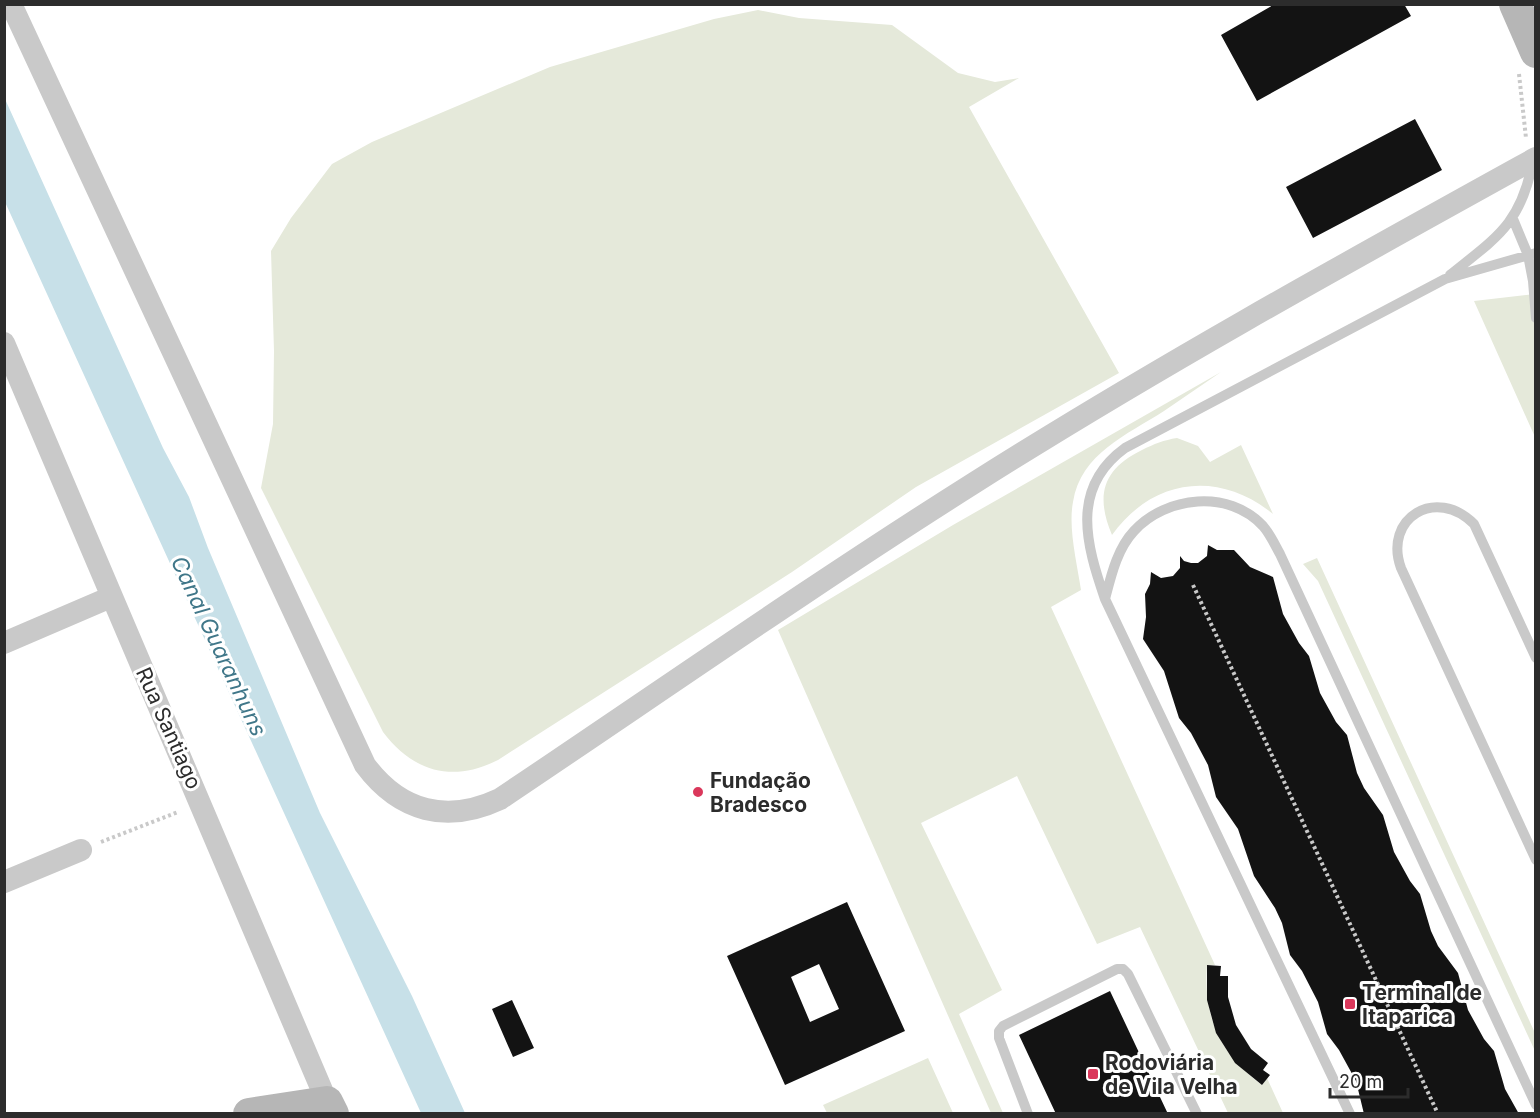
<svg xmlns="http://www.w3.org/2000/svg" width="1540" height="1118" viewBox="0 0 1540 1118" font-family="Inter,sans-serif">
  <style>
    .green { fill: #e5e9da }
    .water { fill: #c7e0e8 }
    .building { fill: #131313; fill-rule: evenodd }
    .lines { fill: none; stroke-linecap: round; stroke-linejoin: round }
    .path { stroke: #c9c9c9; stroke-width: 4; stroke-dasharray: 3 3; stroke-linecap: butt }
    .lane { stroke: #c9c9c9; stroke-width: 10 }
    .street { stroke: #c9c9c9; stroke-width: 22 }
    .secondary { stroke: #b6b6b6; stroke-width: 32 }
    .poi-dot { fill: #da385b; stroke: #fff; stroke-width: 2 }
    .labels { text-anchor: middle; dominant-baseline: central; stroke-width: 6; stroke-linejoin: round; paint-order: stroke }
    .street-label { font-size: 21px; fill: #2c2c2c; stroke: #fff }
    .poi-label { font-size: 21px; font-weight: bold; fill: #2c2c2c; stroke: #fff; text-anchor: start }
    .water-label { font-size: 22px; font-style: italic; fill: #407789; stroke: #fff }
  </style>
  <rect width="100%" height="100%" fill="#fff"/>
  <!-- green -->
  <path class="green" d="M758,10L799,18L892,25L958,73L995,82L1019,78L969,107L1119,373L916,487L792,572L498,760C453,783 413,772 383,732L261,488L273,424L274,351L271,251L291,218L332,164L372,142L550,67L714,19Z
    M1535,294V437L1474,301Z
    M1221,372C1202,385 1183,398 1164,411C1127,435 1081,453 1073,502C1068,528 1077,563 1081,590L1051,607L1215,965H1207C1203,1017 1220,1054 1262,1085L1267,1078L1283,1113H1228L1140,927L1097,944L1017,776L921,823L1002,990L959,1014L1003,1113H991L778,630L953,525Z
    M1177,438L1198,446L1210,462L1241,445L1273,514C1219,470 1153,478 1112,535C1095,495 1103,469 1142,450C1154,444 1164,440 1177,438Z
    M1317,558L1535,1033V1051L1318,581L1303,564Z
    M928,1058L953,1113H827L823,1105Z"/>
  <!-- water -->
  <path class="water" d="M5,99L163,448L189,497L208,548L320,813L412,996L465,1113H421L5,202Z"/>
  <!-- building -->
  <path class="building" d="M1275,4H1404L1411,16L1257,101L1221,35Z
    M1415,119L1442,170L1313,238L1286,187Z
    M1208,545L1217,550H1234L1250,567L1273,577L1283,614L1299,643L1309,656L1320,693L1336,722L1347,735L1357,773L1364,788L1383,815L1394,852L1410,881L1420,894L1431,931L1438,946L1458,973L1468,1010L1484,1039L1494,1051L1505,1089L1519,1114H1364L1356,1081L1339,1050L1327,1034L1318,1002L1302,971L1290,955L1282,923L1275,908L1254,876L1238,829L1216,797L1208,765L1191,733L1179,718L1164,671L1143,639L1146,617L1145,594L1150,584L1151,572L1161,578L1173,576L1180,568V556L1184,561L1191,563H1198L1207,556Z
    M847,902L905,1031L785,1085L727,956ZM819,964L839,1009L810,1022L791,977Z
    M1207,965L1221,966L1220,976H1228V997L1236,1025L1251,1049L1268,1063L1263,1070L1270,1075L1262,1085L1235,1063L1216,1033L1207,1000Z
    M1110,991L1168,1114H1056L1019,1035Z
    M512,1000L534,1048L513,1057L492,1009Z"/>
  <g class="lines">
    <!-- path -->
    <path class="path" d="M1519,74L1526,138
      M1193,585L1438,1114
      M101,842L178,812"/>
    <!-- lane -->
    <path class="lane" d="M1513,219L1528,255L1533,281L1536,318
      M1450,275C1497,237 1521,224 1533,161
      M1105,599C1111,576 1117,549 1134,531C1166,496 1229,489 1263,526C1270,534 1275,545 1280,554L1536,1105
      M1536,658L1474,524C1436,486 1383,518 1401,568L1536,860
      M1028,1114L999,1038V1031L1003,1026L1117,969H1123L1128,974L1197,1114
      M1350,1114L1105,599C1086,544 1070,488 1125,448L1445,279L1536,253"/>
    <!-- street -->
    <path class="street" d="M11,4L365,765C400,812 447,824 500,799C658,693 814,584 974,483C1157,367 1346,263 1536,158
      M4,343L327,1102
      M4,643L111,597
      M4,882L81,850"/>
    <!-- secondary -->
    <path class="secondary" d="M1515,4L1536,52
      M249,1114L327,1102L333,1114"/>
  </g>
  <!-- markers -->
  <g class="poi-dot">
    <circle cx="698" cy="792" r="6"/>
    <rect x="1344" y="998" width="12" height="12" rx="3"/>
    <rect x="1087" y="1068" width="12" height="12" rx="3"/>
  </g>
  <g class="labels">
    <!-- street labels -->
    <g class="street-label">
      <text transform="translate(169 728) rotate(66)">Rua Santiago</text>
    </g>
    <!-- poi labels -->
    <g class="poi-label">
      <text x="710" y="780">Fundação<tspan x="710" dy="24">Bradesco</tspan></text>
      <text x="1362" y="992">Terminal de<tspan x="1362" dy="24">Itaparica</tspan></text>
      <text x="1105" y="1062">Rodoviária<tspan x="1105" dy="24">de Vila Velha</tspan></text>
    </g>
    <!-- water labels -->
    <g class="water-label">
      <text transform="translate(219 646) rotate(65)">Canal Guaranhuns</text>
    </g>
  </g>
  <!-- border -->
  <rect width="1540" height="1118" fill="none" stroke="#2c2c2c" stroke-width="12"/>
  <!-- scale -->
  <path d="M1330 1088v9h78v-9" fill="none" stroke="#2c2c2c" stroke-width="3"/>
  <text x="1339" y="1088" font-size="18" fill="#2c2c2c" stroke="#ffffff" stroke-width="4.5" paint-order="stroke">20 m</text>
</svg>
